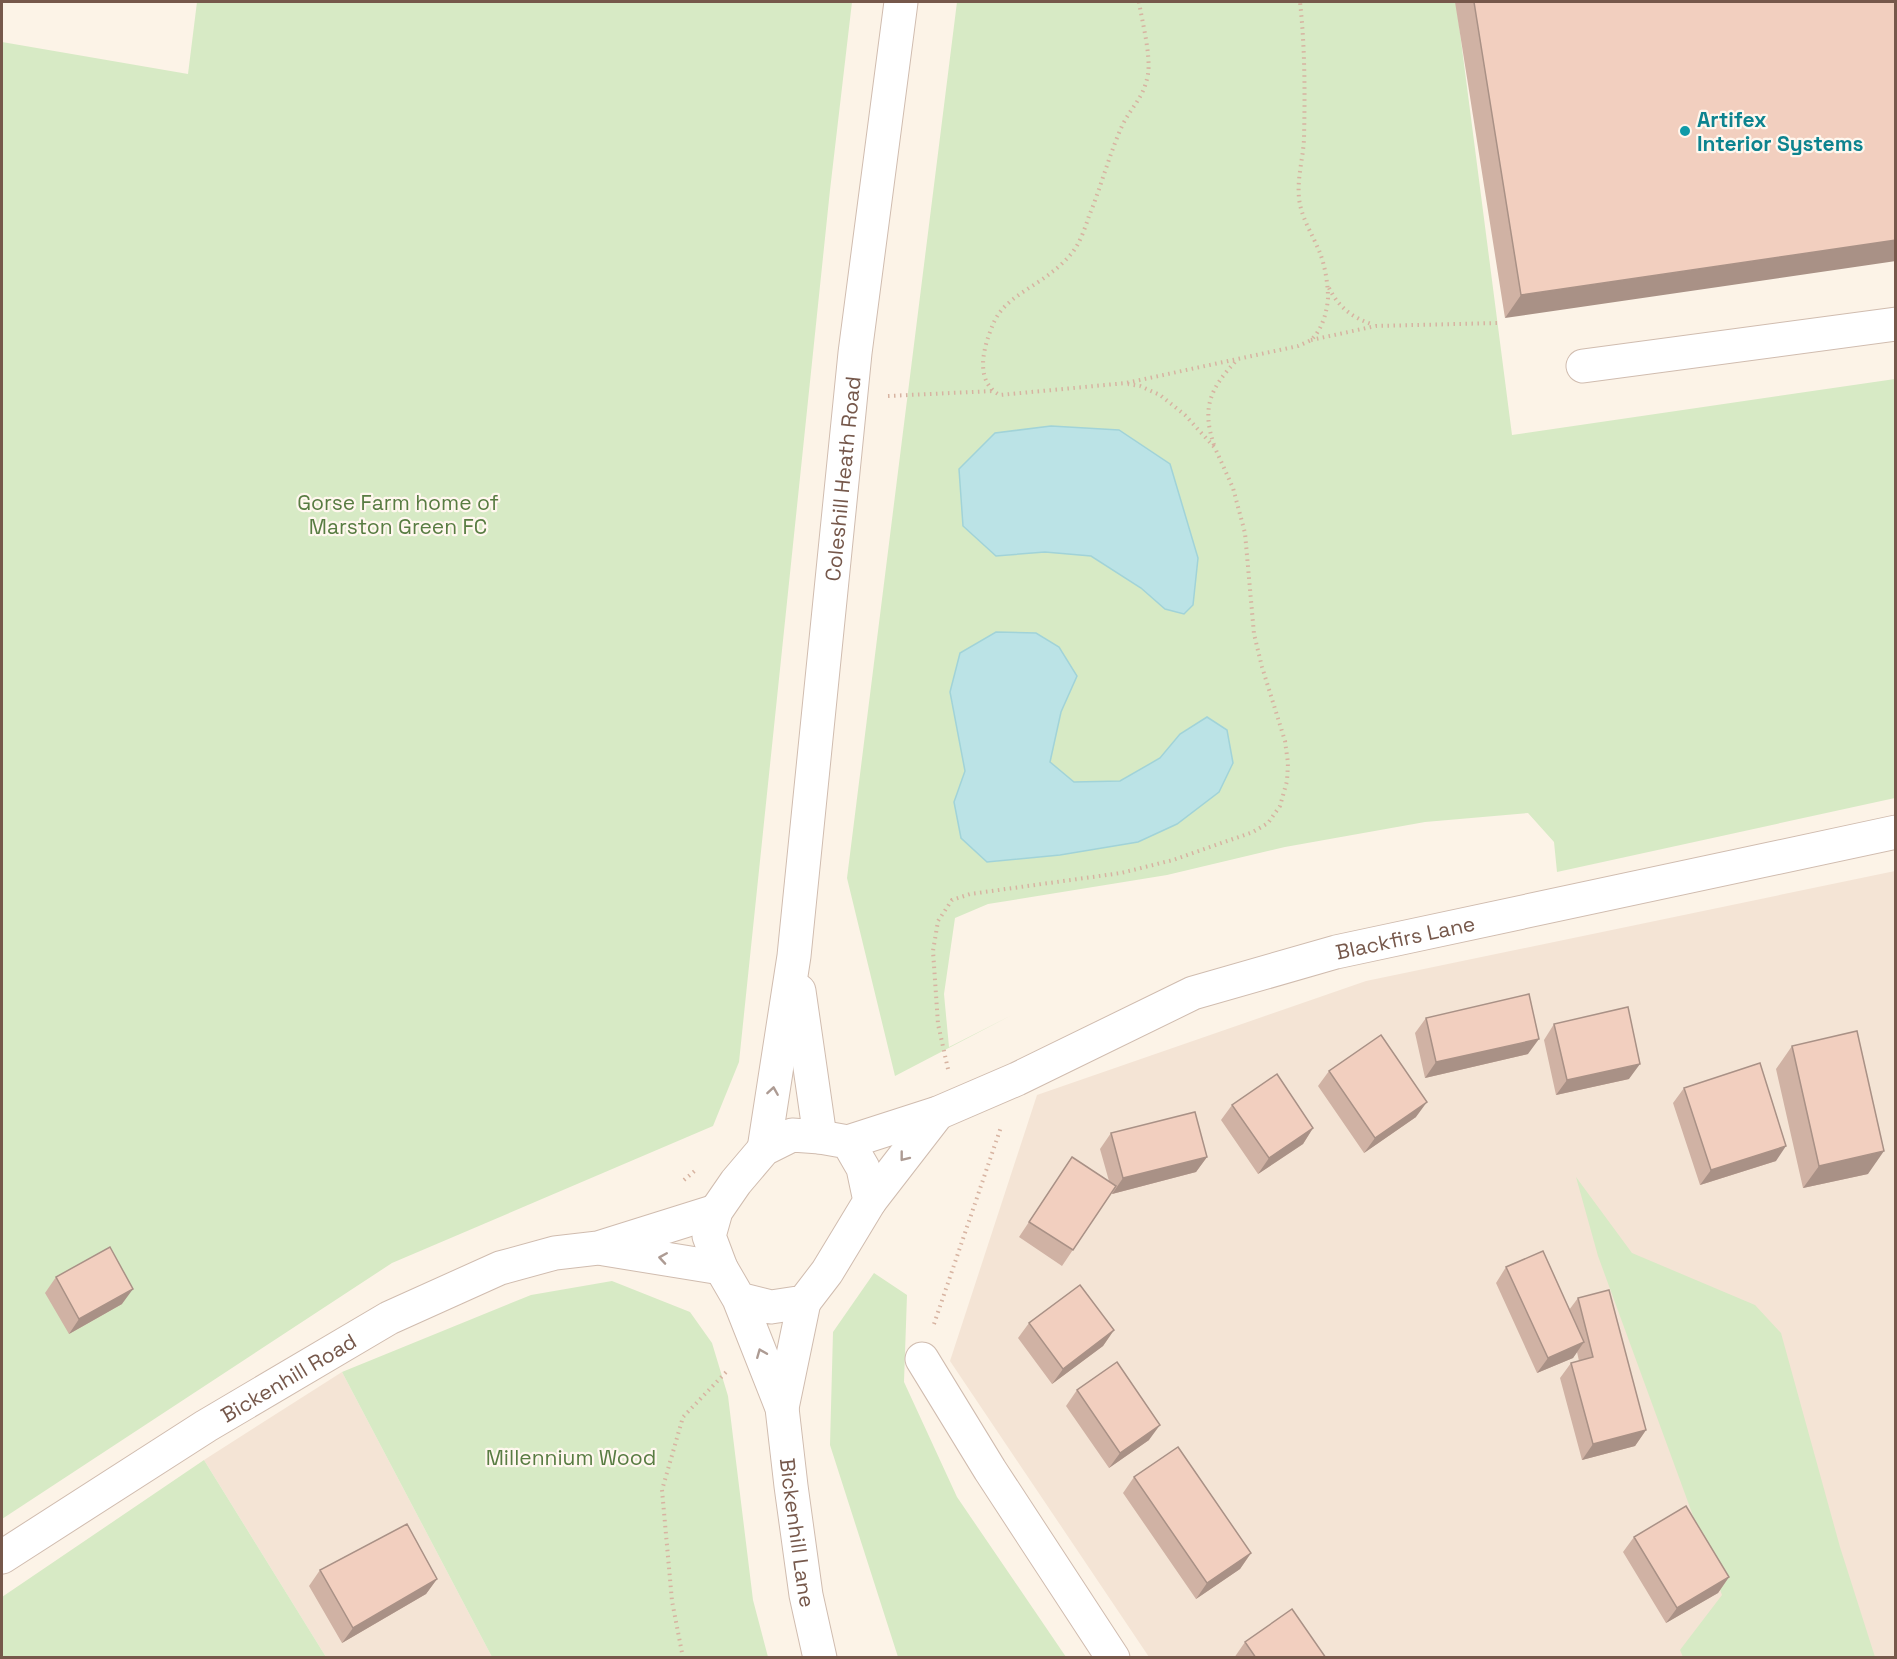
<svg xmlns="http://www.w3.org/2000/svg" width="1897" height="1659" viewBox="0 0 1897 1659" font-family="'Space Grotesk',sans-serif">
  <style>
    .residential { fill: #f4e4d5 }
    .green { fill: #d7eac5; fill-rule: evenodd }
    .water { fill: #bbe3e6; stroke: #a1d3d8; stroke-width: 1.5 }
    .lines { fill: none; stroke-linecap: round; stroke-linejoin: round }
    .minor-casing { stroke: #d0bcaf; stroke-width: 35 }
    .path { stroke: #d7b3a1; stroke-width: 4; stroke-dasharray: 1.5 4.5; stroke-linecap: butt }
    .minor { stroke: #fff; stroke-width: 33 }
    .wall { fill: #d0b2a4 }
    .shaded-wall { fill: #a99186 }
    .building { fill: #f2cfbf; stroke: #a99186; stroke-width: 1.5 }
    .oneway { stroke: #ad9b93 }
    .culture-dot { fill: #0f9aa8; stroke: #fff7ee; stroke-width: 2 }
    .labels { text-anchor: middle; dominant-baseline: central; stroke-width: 4.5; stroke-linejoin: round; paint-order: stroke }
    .culture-label { font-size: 21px; font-weight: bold; fill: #0d838f; stroke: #fff7ee; text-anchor: start }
    .street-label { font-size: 21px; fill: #76584b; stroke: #fff7ee }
    .park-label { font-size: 21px; fill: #587c42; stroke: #fff7ee }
  </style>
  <rect width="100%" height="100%" fill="#fcf3e7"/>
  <!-- residential -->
  <path class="residential" d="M1895,871V1657H1149L950,1361L1037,1095L1366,981Z
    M342,1372L492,1657H326L204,1460Z"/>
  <!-- green -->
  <path class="green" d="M197,2H852L830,190L739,1062L713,1126L392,1263L2,1519V42L188,74Z
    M957,2H1456L1512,435L1895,379V798L1557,872L1554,842L1528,813L1425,822L1285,847L1167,875L988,904L955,918L944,994L949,1047L1012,1015L895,1076L847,878ZM1170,464L1165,609L1141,588L1091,556L1045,552L996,556ZM997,632L1036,633L1077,676L1061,712L1050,762L1074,782L1120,781L1160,758L1180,734L1138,842L1060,855L988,862L954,802L965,771L950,692L960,653Z
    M1576,1177L1632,1253L1755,1305L1781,1333L1840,1547L1875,1657H1683L1680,1650L1722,1595L1598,1256Z
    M874,1273L907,1295L904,1382L957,1497L1066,1657H898L830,1445L833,1332Z
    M612,1281L690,1312L712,1343L728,1396L753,1600L768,1657H492L342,1372L531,1295Z
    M204,1460L326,1657H2V1597Z"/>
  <!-- water -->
  <path class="water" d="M1051,426L1119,430L1170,464L1198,558L1193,605L1184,614L1165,609L1141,588L1091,556L1045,552L996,556L963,526L959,469L995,433Z
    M996,632L1036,633L1059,647L1077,676L1061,712L1050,762L1074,782L1120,781L1160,758L1180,734L1207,717L1227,730L1233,763L1219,792L1177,824L1138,842L1060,855L987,862L961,838L954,802L965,771L950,692L960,653Z"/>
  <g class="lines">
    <!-- minor casing -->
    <g class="minor-casing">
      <g id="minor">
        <path d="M1583,366L1896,324"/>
        <path d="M799,991L820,1137"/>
        <path id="s1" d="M848,1142L938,1113L1017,1079L1193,993L1336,952L1896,832"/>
        <path id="s2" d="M764,1149L794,956L855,353L901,2"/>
        <path d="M870,1201L938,1113"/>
        <path d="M604,1249L721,1268"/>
        <path id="s3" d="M739,1299L771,1307L804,1302L827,1272L870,1201L863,1168L848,1142L820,1137L792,1135L764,1149L736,1182L716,1211L709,1236L721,1268L739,1299L782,1408L791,1486L806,1595L820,1658"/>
        <path d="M922,1359L990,1470L1113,1658"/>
        <path d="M782,1408L804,1302"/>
        <path id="s4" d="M2,1557L206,1426L389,1318L500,1268L555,1253L598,1248L716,1211"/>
      </g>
    </g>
    <!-- path -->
    <path class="path" d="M1139,2C1142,21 1151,55 1148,74C1144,98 1131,107 1122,126C1109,155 1101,187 1089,216C1085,228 1080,243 1072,253C1066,260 1059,267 1052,272C1033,288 1005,298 994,322C984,345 973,381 1000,395L1126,383L1298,346C1302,344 1308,342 1311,340C1322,330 1327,312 1328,298C1328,284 1325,266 1320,253C1313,235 1301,218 1299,198C1297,178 1303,159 1304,139C1305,93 1305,47 1300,2
      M1329,288C1339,308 1353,318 1374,325
      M1311,340L1376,326L1497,323
      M888,396L993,391
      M1214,445C1201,407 1211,387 1237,360
      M948,1069L938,1024L933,951L938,921L952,900L970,894L1121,873L1173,860L1253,832L1268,823L1280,806L1287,781L1288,763L1285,741L1262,667L1254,634L1245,533L1233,488L1215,448L1185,415L1160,395L1140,386L1128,384
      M684,1180L697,1169
      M934,1324L1001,1127
      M683,1658L672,1601L662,1490L683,1417L728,1370"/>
    <!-- minor -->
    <use href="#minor" class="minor"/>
  </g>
  <!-- wall -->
  <path class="wall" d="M1455,2H1896L1505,318Z
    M1426,1018L1528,1054L1425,1078L1415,1033Z
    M1554,1024L1629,1079L1556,1095L1544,1040Z
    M1792,1046L1868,1174L1803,1188L1776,1069Z
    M1329,1071L1416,1117L1364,1153L1318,1086Z
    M1684,1088L1776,1161L1700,1185L1673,1103Z
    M1232,1105L1313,1128L1303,1144L1258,1174L1221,1120Z
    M1111,1133L1207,1157L1196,1172L1112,1194V1192L1062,1266L1019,1237L1072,1157L1109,1181L1100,1149Z
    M1506,1267L1569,1310L1578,1298L1646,1430L1635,1446L1582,1460L1560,1378L1571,1363L1579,1361L1577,1352L1573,1358L1537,1373L1496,1283Z
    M56,1277L122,1304L69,1334L45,1293Z
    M1029,1323L1114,1330L1103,1346L1052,1384L1018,1338Z
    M1077,1390L1149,1440L1109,1468L1066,1406Z
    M1134,1477L1251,1553L1240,1569L1196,1599L1123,1493Z
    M1634,1537L1729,1577L1718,1593L1666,1623L1623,1552Z
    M320,1570L437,1579L426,1594L342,1643L309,1586Z
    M1245,1642L1326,1658H1234Z"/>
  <!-- shaded-wall -->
  <path class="shaded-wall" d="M1896,240V261L1505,318L1521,295Z
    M1539,1039L1528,1054L1425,1078L1436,1062Z
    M1640,1064L1629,1079L1556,1095L1567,1080Z
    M1427,1102L1416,1117L1364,1153L1375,1138Z
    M1313,1128L1303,1144L1258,1174L1269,1158Z
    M1786,1146L1776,1161L1700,1185L1711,1170Z
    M1884,1151L1868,1174L1803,1188L1819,1166Z
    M1207,1157L1196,1172L1112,1194L1123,1178Z
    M133,1289L122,1304L69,1334L79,1319Z
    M1114,1330L1103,1346L1052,1384L1063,1369Z
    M1584,1342L1573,1358L1537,1373L1548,1358Z
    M1160,1425L1149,1440L1109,1468L1120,1453Z
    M1646,1430L1635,1446L1582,1460L1593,1444Z
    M1251,1553L1240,1569L1196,1599L1207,1583Z
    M1729,1577L1718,1593L1666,1623L1677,1608Z
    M437,1579L426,1594L342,1643L353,1628Z"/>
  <!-- building -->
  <path class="building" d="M1474,2H1896V240L1521,295Z
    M1529,994L1539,1039L1436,1062L1426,1018Z
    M1628,1007L1640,1064L1567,1080L1554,1024Z
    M1857,1031L1884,1151L1819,1166L1792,1046Z
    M1381,1035L1427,1102L1375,1138L1329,1071Z
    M1760,1063L1786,1146L1711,1170L1684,1088Z
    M1277,1074L1313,1128L1269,1158L1232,1105Z
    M1195,1112L1207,1157L1123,1178L1111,1133Z
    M1072,1157L1116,1186L1073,1250L1029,1222Z
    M110,1247L133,1289L79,1319L56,1277Z
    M1543,1251L1584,1342L1548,1358L1506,1267Z
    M1080,1285L1114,1330L1063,1369L1029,1323Z
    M1609,1290L1646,1430L1593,1444L1571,1363L1593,1357L1578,1298Z
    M1117,1362L1160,1425L1120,1453L1077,1390Z
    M1178,1447L1251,1553L1207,1583L1134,1477Z
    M1686,1506L1729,1577L1677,1608L1634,1537Z
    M407,1524L437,1579L353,1628L320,1570Z
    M1292,1609L1326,1658H1256L1245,1642Z"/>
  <!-- one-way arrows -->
  <defs><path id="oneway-chevron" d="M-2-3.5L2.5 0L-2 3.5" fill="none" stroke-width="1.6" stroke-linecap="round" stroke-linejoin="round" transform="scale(1.5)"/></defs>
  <g class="oneway">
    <use href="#oneway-chevron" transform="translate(773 1091) rotate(-81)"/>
    <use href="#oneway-chevron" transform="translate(904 1157) rotate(128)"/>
    <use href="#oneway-chevron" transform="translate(663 1258) rotate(-171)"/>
    <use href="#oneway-chevron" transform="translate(761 1353) rotate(-112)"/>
  </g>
  <!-- markers -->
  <circle class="culture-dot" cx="1685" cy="131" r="6"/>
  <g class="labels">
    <!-- culture labels -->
    <g class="culture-label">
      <text x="1697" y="119">Artifex<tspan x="1697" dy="24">Interior Systems</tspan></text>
    </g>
    <!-- street labels -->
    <g class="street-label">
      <text stroke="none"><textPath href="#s2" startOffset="675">Coleshill Heath Road</textPath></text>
      <text stroke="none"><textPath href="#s1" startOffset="596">Blackfirs Lane</textPath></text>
      <text stroke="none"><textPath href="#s4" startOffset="338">Bickenhill Road</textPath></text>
      <text stroke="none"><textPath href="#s3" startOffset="756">Bickenhill Lane</textPath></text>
    </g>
    <!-- park labels -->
    <g class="park-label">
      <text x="398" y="502">Gorse Farm home of<tspan x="398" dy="24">Marston Green FC</tspan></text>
      <text x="571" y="1457">Millennium Wood</text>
    </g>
  </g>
  <!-- border -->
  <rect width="1897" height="1659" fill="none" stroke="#76584b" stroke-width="6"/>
</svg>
